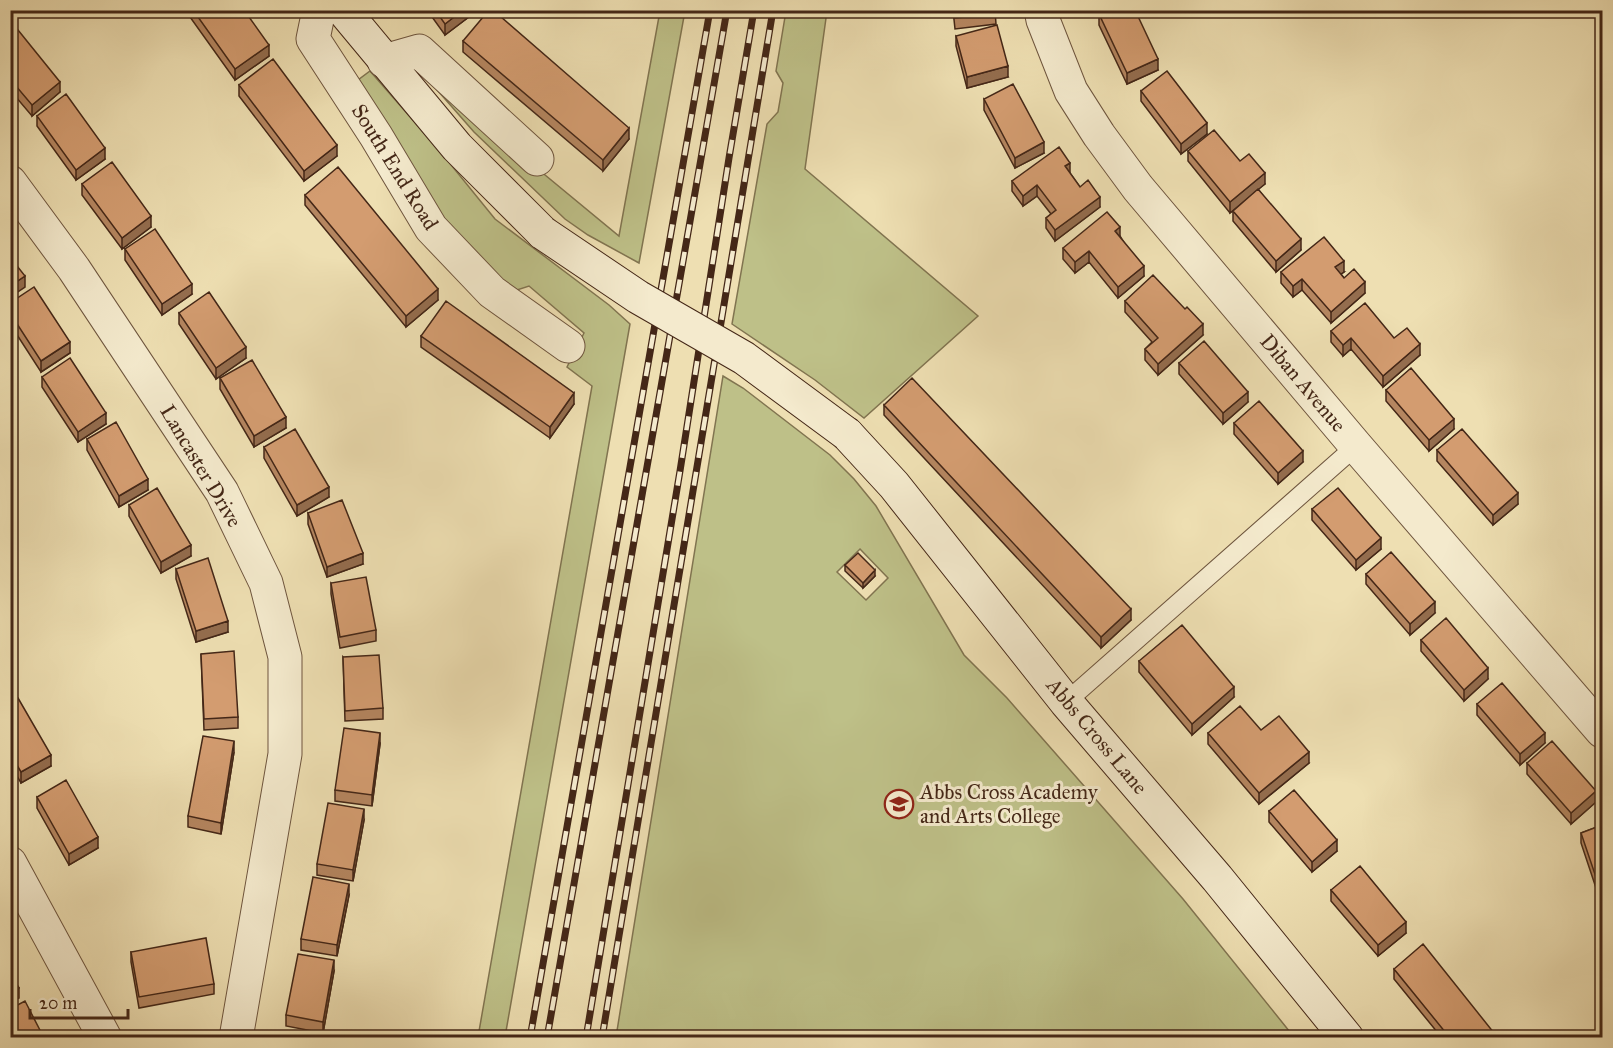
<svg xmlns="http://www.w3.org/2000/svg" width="1613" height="1048" viewBox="0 0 1613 1048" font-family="'IM FELL Great Primer',serif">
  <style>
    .green { fill: #bec088; stroke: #817450; stroke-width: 1.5; fill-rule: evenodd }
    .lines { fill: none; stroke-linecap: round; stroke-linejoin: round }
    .lane-casing { stroke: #6e553e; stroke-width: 20 }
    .street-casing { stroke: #6e553e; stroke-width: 35 }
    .secondary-casing { stroke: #442717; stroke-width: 35 }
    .lane { stroke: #f4eacd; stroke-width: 18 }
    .street { stroke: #f4eacd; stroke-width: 33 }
    .secondary { stroke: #f4eacd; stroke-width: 33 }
    .rail-casing { stroke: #442717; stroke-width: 7 }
    .rail { stroke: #f4eacd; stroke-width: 4.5; stroke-dasharray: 14; stroke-linecap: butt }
    .secondary-bridge-casing { stroke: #442717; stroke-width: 35; stroke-linecap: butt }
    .secondary-bridge { stroke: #f4eacd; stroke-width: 33 }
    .wall { fill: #b58660; stroke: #442717; stroke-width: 1.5 }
    .shaded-wall { fill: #946d4e; stroke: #442717; stroke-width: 1.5 }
    .building { fill: #d39c70; stroke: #442717; stroke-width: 1.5 }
    .labels { text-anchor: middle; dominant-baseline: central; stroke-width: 6; stroke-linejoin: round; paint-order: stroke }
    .street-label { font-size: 21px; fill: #442717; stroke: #f4eacd }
    .poi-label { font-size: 21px; fill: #442717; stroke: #f4eacd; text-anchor: start }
  </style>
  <rect width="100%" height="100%" fill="#eedfb2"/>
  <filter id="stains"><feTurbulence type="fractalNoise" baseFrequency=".00333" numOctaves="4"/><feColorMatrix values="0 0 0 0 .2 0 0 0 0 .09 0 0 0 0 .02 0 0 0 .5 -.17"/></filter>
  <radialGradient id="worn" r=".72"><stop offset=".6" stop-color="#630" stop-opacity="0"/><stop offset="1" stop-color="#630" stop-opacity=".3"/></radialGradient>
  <!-- green -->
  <path class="green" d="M660,11H685L639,263L588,235L565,219L474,132L409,58L539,170L619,236Z
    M786,11H827L805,169L978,316L864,418L815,380L732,324L767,124L778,112L783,83L776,71Z
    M370,71L439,150L495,219L609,305L630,324L505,1037H478L592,386L567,367L584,333L529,286L514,291L434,215L358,80Z
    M723,376L743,388L830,455L854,479L876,506L964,655L1007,698L1183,899L1294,1037H616ZM860,549L888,578L866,600L837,572Z"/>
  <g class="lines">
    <!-- lane casing -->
    <g class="lane-casing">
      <path id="lane" d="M1066,702L1356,446"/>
    </g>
    <!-- street casing -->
    <g class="street-casing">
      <path id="street" d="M319,10L313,39L376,136L431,228L492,292L568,346
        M1041,10L1043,20L1071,91L1099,135L1138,188L1356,446L1602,731
        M384,61L419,51L537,159
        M10,182L74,269L222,492L266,583L285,657V754L236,1038
        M10,863L105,1038"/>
    </g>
    <!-- secondary casing -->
    <g class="secondary-casing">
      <path id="secondary" d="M343,10L457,147L543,233
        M847,434L894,485L1066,702L1217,878L1347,1038"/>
    </g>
    <!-- lane -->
    <use href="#lane" class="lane"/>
    <!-- street -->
    <use href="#street" class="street"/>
    <!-- secondary -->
    <use href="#secondary" class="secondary"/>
    <!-- rail casing -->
    <g class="rail-casing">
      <path id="rail" d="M530,1038L710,10
        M547,1038L727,10
        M586,1038L680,471L729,158L754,10
        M602,1038L773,10"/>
    </g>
    <!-- rail -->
    <use href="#rail" class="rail"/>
    <!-- secondary-bridge casing -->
    <g class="secondary-bridge-casing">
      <path id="secondary-bridge" d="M543,233L638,297L744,358L847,434"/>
    </g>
    <!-- secondary-bridge -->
    <use href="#secondary-bridge" class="secondary-bridge"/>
  </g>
  <!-- wall -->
  <path class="wall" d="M185,10H244L269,56L235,80Z
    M427,10H478L445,35Z
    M953,10H995L996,24L955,29Z
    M1373,10H1514V16L1373,17Z
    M1099,14L1158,70L1127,84L1099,25Z
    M10,36L60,92L32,116L10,90Z
    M956,36L1008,77L967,88L956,46Z
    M463,41L629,139L603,171L463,52Z
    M239,85L337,156L304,181L239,96Z
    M1141,91L1207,134L1181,154L1141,101Z
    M984,99L1044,153L1015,168L984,110Z
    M37,116L105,159L76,180L37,126Z
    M1188,151L1240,161L1265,184L1258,189L1301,250L1276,272L1233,221V211L1246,200L1230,213L1188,161Z
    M1070,173L1080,187L1100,207L1055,241L1046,228V218L1051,214L1037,196L1023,206L1012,191V181Z
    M82,184L151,227L122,249L82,195Z
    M305,195L438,300L406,327L305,205Z
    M1120,236L1144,276L1118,298L1089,262L1075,273L1063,259V248Z
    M125,249L192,294L162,315L125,260Z
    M1281,272H1344L1341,274L1344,278L1365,293L1331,323L1302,290L1293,297L1281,283Z
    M1125,301L1203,335L1158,375L1145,360V349L1152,342L1125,312Z
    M10,303L70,353L41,372L10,324Z
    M179,313L246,358L216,379L179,324Z
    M1331,331L1394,338L1420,355L1383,387L1351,349L1343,356L1331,342Z
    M421,336L574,404L550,438L421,347Z
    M1179,363L1248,402L1223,424L1179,374Z
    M42,377L106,424L78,442L42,387Z
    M220,378L286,428L254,447L220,389Z
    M1386,390L1454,429L1429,451L1386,401Z
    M884,405L1131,620L1101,648L884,415Z
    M1234,423L1303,462L1278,484L1234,434Z
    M87,439L148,490L119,507L87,450Z
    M264,447L329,497L297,516L264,458Z
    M1437,450L1518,504L1493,525L1437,461Z
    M129,505L191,556L161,573L129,516Z
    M1312,509L1381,549L1356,570L1312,520Z
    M308,513L363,564L327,577L308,524Z
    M845,565L875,576L863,588L845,571Z
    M176,569L228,632L196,642L176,579Z
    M1366,574L1435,613L1410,635L1366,584Z
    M331,583L376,630V641L340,648L331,594Z
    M1421,640L1488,679L1464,701L1421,651Z
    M201,654L238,717V728L204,730Z
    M343,657L383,708V719L345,721Z
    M1139,661L1234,697L1192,735L1139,672Z
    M10,702L51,766L21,783L10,763Z
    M1477,704L1545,743L1520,765L1477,715Z
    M1208,733L1309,763L1259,804L1208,744Z
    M380,744L372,806L335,801V790Z
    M234,752L221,834L188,827V816Z
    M1527,763L1596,802L1571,824L1527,774Z
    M37,797L98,848L69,865L37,808Z
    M1269,811L1337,851L1312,872L1269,822Z
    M364,820L353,881L317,875V864Z
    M1602,825V906L1581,843V833Z
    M1331,890L1406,933L1378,956L1331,901Z
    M349,895L337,956L301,950V939Z
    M131,952L214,984V994L139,1008L131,962Z
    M1394,969L1498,1038H1442L1394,979Z
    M334,971L323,1033L286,1026V1015Z"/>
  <!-- shaded-wall -->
  <path class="shaded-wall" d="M463,10H478L445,35V24Z
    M269,45V56L235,80V69Z
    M1158,59V70L1127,84V73Z
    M1008,66V77L967,88V77Z
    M60,82V92L32,116V105Z
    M1207,123V134L1181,154V144Z
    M629,128V139L603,171V160Z
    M1044,142V153L1015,168V158Z
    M337,145V156L304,181V171Z
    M105,148V159L76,180V170Z
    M1070,163V174L1065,166Z
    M1265,173V184L1230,213V202Z
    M1037,185V196L1023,206V196Z
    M1100,197V207L1055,241V230Z
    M151,216V227L122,249V238Z
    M1120,227V238L1115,231Z
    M1301,239V250L1276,272V261Z
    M1089,251V262L1075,273V262Z
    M1344,261V272L1335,278V267Z
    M1144,266V276L1118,298V287Z
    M25,276V287L10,297V286Z
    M1302,279V290L1293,297V286Z
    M1365,282V293L1331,323V312Z
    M192,284V294L162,315V304Z
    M438,289V300L406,327V316Z
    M1203,324V335L1158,375V364Z
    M1351,338V349L1343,356V345Z
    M70,342V353L41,372V361Z
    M1420,344V355L1383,387V376Z
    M246,347V358L216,379V368Z
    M1248,392V402L1223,424V413Z
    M574,393V404L550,438V427Z
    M106,413V424L78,442V432Z
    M286,417V428L254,447V436Z
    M1454,419V429L1429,451V440Z
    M1303,451V462L1278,484V473Z
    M148,479V490L119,507V496Z
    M329,487V497L297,516V505Z
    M1518,493V504L1493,525V515Z
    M1381,538V549L1356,570V560Z
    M191,545V556L161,573V562Z
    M363,553V564L327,577V567Z
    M875,570V576L863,588V583Z
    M1435,602V613L1410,635V624Z
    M1131,609V620L1101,648V637Z
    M228,621V632L196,642V631Z
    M1488,668V679L1464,701V690Z
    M17,685V696L10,700V689Z
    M1234,687V697L1192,735V724Z
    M380,733V744L372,806V795Z
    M1545,733V743L1520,765V754Z
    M234,741V752L221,834V823Z
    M1309,752V763L1259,804V793Z
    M51,755V766L21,783V772Z
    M1596,791V802L1571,824V813Z
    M364,809V820L353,881V870Z
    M98,837V848L69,865V854Z
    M1337,840V851L1312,872V862Z
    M349,884V895L337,956V945Z
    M1406,922V933L1378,956V945Z
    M334,960V971L323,1033V1022Z
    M19,988V998L10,1003V992Z"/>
  <!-- building -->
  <path class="building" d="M193,10H244L269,45L235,69Z
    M435,10H463L445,24Z
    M489,10H493L629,128L603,160L463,41Z
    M954,10H995L996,14L955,18Z
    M1106,10H1135L1158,59L1127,73L1099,14Z
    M997,25L1008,66L967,77L956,36Z
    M18,30L60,82L32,105L10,79V36Z
    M273,59L337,145L304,171L239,85Z
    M1167,71L1207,123L1181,144L1141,91Z
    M1013,84L1044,142L1015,158L984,99Z
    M66,94L105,148L76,170L37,116Z
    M1214,130L1240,161L1249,154L1265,173L1230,202L1188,151Z
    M1059,147L1070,163L1065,166L1080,187L1088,180L1100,197L1055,230L1046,218L1056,210L1037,185L1023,196L1012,181Z
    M112,162L151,216L122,238L82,184Z
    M338,167L438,289L406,316L305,195Z
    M1258,189L1301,239L1276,261L1233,211Z
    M1107,212L1120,227L1115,231L1144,266L1118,287L1089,251L1075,262L1063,248Z
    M155,229L192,284L162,304L125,249Z
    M1324,237L1344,261L1335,267L1344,278L1354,269L1365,282L1331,312L1302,279L1293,286L1281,272Z
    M10,257L25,276L10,286Z
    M1153,275L1185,309L1187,307L1203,324L1158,364L1145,349L1158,338L1125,301Z
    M34,287L70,342L41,361L10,313V303Z
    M209,292L246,347L216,368L179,313Z
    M446,301L574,393L550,427L421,336Z
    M1365,303L1394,338L1407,328L1420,344L1383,376L1351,338L1343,345L1331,331Z
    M1204,341L1248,392L1223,413L1179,363Z
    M70,358L106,413L78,432L42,377Z
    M252,360L286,417L254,436L220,378Z
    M1411,368L1454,419L1429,440L1386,390Z
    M912,378L1131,609L1101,637L884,405Z
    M1259,401L1303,451L1278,473L1234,423Z
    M116,422L148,479L119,496L87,439Z
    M295,429L329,487L297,505L264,447Z
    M1462,429L1518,493L1493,515L1437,450Z
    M157,488L191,545L161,562L129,505Z
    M1338,488L1381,538L1356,560L1312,509Z
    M342,500L363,553L327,567L308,513Z
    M1391,552L1435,602L1410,624L1366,574Z
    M858,553L875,570L863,583L845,565Z
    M208,558L228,621L196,631L176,569Z
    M366,577L376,630L340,637L331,583Z
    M1446,618L1488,668L1464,690L1421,640Z
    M1182,625L1234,687L1192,724L1139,661Z
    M234,651L238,717L204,719L201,654Z
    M379,655L383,708L345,711L343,657Z
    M10,674L17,685L10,689Z
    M1502,683L1545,733L1520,754L1477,704Z
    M18,698L51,755L21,772L10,753V702Z
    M1240,706L1261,730L1279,716L1309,752L1259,793L1208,733Z
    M344,728L380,733L372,795L335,790Z
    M203,736L234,741L221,823L188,816Z
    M1552,741L1596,791L1571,813L1527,763Z
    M66,780L98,837L69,854L37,797Z
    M1294,790L1337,840L1312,862L1269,811Z
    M328,803L364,809L353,870L317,864Z
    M1602,825V895L1581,833Z
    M1360,866L1406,922L1378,945L1331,890Z
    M313,877L349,884L337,945L301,939Z
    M206,938L214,984L139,997L131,952Z
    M1423,944L1498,1038H1450L1394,969Z
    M298,954L334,960L323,1022L286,1015Z
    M10,972L19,988L10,992Z
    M25,1001L44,1038H10V1009Z
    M295,1032L321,1038H294Z"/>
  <!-- icons -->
  <defs>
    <g id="school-ring" transform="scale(1.5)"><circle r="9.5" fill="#f4eacd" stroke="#8f2418" stroke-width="1.5"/><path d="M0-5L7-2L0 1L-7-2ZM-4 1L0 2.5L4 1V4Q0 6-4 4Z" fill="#8f2418"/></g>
  </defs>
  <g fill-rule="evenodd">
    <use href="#school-ring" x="899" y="804"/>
  </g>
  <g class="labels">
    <!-- street labels -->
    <g class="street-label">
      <text transform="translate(395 167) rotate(58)">South End Road</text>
      <text transform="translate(1303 383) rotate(50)">Diban Avenue</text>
      <text transform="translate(201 466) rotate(59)">Lancaster Drive</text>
      <text transform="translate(1097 736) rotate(50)">Abbs Cross Lane</text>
    </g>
    <!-- poi labels -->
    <g class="poi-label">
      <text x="920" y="792">Abbs Cross Academy<tspan x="920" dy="24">and Arts College</tspan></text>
    </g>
  </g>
  <!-- margin -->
  <rect width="1613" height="1048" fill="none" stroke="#eedfb2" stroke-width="36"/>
  <rect x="12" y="12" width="1589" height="1024" fill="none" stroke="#442717" stroke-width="3"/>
  <rect x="18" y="18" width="1577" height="1012" fill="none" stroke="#442717" stroke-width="1.5"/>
  <!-- scale -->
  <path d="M30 1009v9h98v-9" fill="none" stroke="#442717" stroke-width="3"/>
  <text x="39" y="1009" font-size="18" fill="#442717" stroke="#f4eacd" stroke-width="4.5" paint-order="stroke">20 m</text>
  <rect width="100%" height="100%" filter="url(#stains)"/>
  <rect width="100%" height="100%" fill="url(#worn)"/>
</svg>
